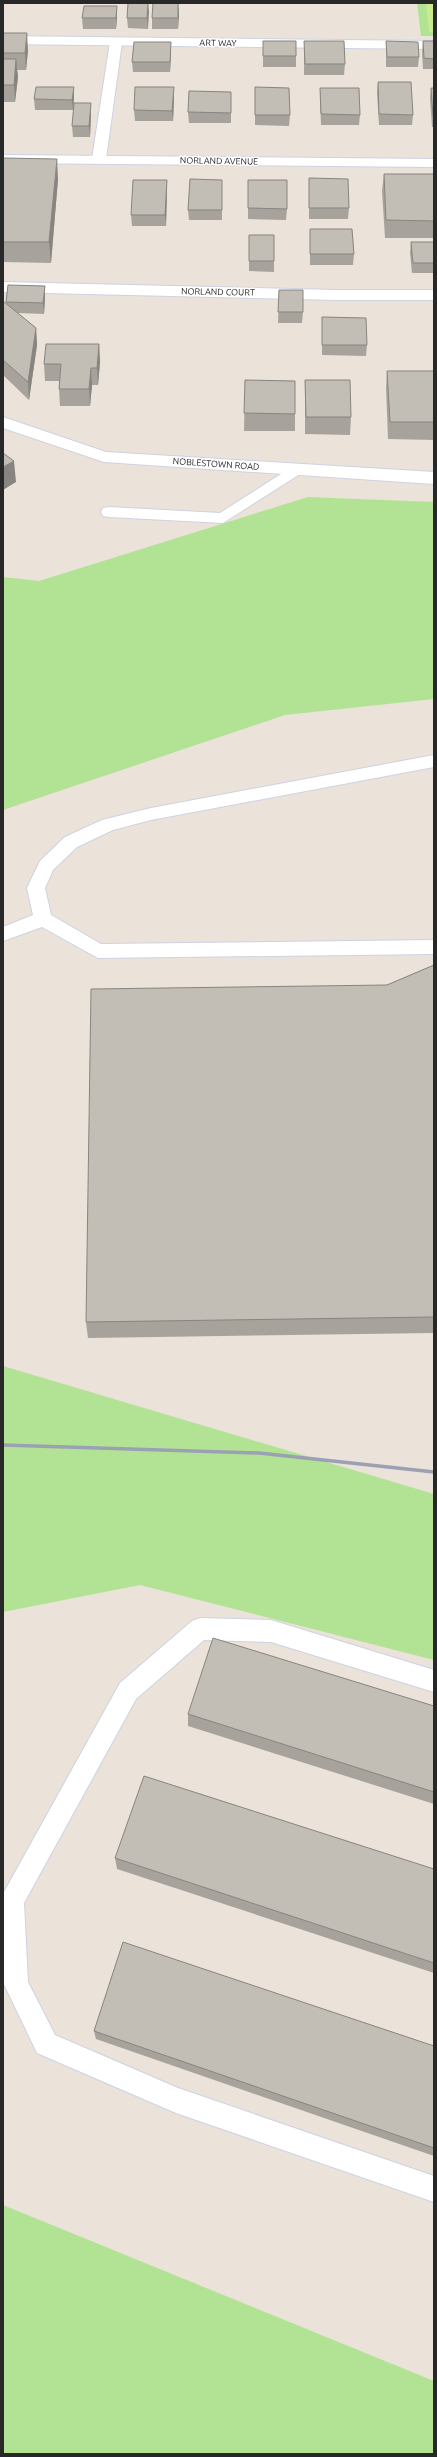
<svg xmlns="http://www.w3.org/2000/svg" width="437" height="2457" viewBox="0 0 437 2457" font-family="Ubuntu,sans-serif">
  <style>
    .green { fill: #b2e394 }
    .pitch { fill: #c7eb8f }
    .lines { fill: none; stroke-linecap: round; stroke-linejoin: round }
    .lane-casing { stroke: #ced3e2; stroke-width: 2 }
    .street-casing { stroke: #ced3e2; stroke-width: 2 }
    .secondary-casing { stroke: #ced3e2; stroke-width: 2 }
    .lane { fill: #fff; fill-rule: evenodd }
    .street { fill: #fff; fill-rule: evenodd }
    .secondary { fill: #fff; fill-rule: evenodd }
    .rail { stroke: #9ca0b3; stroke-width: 3.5 }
    .wall { fill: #a7a39c }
    .shaded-wall { fill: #88847f }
    .building { fill: #c2bdb5; stroke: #88847f }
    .labels { text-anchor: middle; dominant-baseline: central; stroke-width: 3; stroke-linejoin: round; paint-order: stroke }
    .far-street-label { font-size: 9px; fill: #282828; stroke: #fff }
  </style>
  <rect width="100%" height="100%" fill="#ebe2d9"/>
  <!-- green -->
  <path class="green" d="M417,3H434V36H421Z
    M308,497L434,502V699L285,715L3,810V577L39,581Z
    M3,1366L434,1494V1660L140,1585L3,1612Z
    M3,2205L434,2381V2454H3Z"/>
  <!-- pitch -->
  <path class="pitch" d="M426,3H434V32H429Z"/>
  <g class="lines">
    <!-- lane casing -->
    <g class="lane-casing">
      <path id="lane" d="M116,38L122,42L106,159L99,163L92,159L110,42Z
        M295,465L300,466L303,470L300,474L223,523L109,517L103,516L101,512L103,508L109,507L220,513Z
        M434,755V767L151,820L113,830L77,847L53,870L45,888L51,915L101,944L434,940V954L98,958L42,927L3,941V927L33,915L27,888L40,861L65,837L102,820L151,808Z
        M200,1618L271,1620L434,1670V1692L271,1642L204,1640L136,1699L24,1903L28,1982L55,2035L178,2088L434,2176V2202L176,2113L37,2053L4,1984L3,1894L120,1683L192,1621Z"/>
    </g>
    <!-- street casing -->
    <g class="street-casing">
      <path id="street" d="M3,36L434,41V49L3,44Z
        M3,155L434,159V167L3,163Z
        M3,282L336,290H434V300H336L3,292Z"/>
    </g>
    <!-- secondary casing -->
    <g class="secondary-casing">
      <path id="secondary" d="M3,417L106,452L434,472V484L104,462L3,428Z"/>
    </g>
    <!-- lane -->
    <use href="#lane" class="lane"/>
    <!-- street -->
    <use href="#street" class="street"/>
    <!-- secondary -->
    <use href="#secondary" class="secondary"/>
    <!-- rail -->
    <path class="rail" d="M3,1445L259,1453L434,1472"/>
  </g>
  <!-- wall -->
  <path class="wall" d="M148,3V29L128,28L127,18Z
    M366,3H418V4Z
    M179,13L178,29H152V18Z
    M117,17L116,29H83L82,18Z
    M3,33L28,50L26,70H17L18,77L15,102H3Z
    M263,41L296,56V67H263Z
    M304,41L345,64L344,75H304Z
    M386,41L419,57L418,67H386Z
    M423,41H434V69H423L422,52Z
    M171,53L170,72H133L132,62Z
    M378,82L413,115L412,125H379L377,92Z
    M255,87L290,115L289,126L255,125Z
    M320,88L360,115L359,125H321L320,99Z
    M431,88H434V127H432L430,98Z
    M231,92V123H189L188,112Z
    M74,98L73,110H35L34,99Z
    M174,98L173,121H135L134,110Z
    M91,113L90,137H73L72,126Z
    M3,158L58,179L51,263L3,262Z
    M384,174H434V238H385L382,191Z
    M309,178L349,208L348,219H309Z
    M222,180V220H189L188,210Z
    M248,180L287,209L286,220L248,219Z
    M167,191L166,226H132L131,215Z
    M310,229L354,254L353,265H310Z
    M249,235H274V272L249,271Z
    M411,242H434V273H412L410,253Z
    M279,290L303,312L302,323H278Z
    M45,297L44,314L18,313L36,328L37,345L29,400L3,375V301L6,304V302Z
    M322,317L367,345L366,356L322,355Z
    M99,344L100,362L98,385H92L90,406H60L59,389V381H45L44,364Z
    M387,371H434V440L388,439L386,388Z
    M245,380L295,414V431H244Z
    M305,380L351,417L350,435L305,434Z
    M434,965V1333L88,1338L86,1322L387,985Z
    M434,1706V1804L188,1726V1714Z
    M115,1858L434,1869V1973L117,1869Z
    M94,2031L434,2046V2156L96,2039Z"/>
  <!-- shaded-wall -->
  <path class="shaded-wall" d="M148,3L149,12L148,29L147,18Z
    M178,3L179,13L178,29Z
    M117,6V17L116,29V18Z
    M27,33L28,50L26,70L25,53Z
    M171,42V53L170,72V62Z
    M16,59L18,77L15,102L14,85Z
    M74,87V98L73,110L72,100Z
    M174,87V98L173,121L172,111Z
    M91,103V113L90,137L89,126Z
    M57,159L58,179L51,263L49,242Z
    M167,180V191L166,226L165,215Z
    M45,286V297L44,314L43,303Z
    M36,328L37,345L29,400L28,382Z
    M99,344L100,362L98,385L97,368Z
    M91,368L92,385L90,406L89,389Z
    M14,461L16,482L3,490V467Z"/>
  <!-- building -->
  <path class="building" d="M128,3H148L147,18H127Z
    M153,3H178V18H152Z
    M84,6H117L116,18H82Z
    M3,33H27L25,53H3Z
    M263,41H296V56H263Z
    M304,41H344L345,64H305Z
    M386,41L418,42L419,57H387Z
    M423,41H434V59L424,58Z
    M134,42H171L170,62H132Z
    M3,59H16L14,85H3Z
    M378,82H411L413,115L379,114Z
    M36,87H74L72,100L34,99Z
    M135,87H174L172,111L134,110Z
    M255,87L289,88L290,115H255Z
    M320,88H359L360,115L321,114Z
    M431,88H434V116H433Z
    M189,91L231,92V113L188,112Z
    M74,103H91L89,126H72Z
    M3,158L57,159L49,242H3Z
    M384,174H434V221L386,220Z
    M309,178L348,179L349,208H309Z
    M190,179L222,180V210H188Z
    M133,180H167L165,215H131Z
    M248,180H287V209L248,208Z
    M310,229H352L354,254H310Z
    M249,235H274V261H249Z
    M411,242H434V263H413Z
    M8,285L45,286L43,303L6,302Z
    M279,290H303V312H278Z
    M3,301L36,328L28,382L3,360Z
    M322,317L366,318L367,345H322Z
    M46,344H99L97,368H91L89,389H59L61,364H44Z
    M387,371H434V422H390Z
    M245,380L295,381V414L244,413Z
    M305,380H350L351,417H306Z
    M3,453L14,461L3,467Z
    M434,965V1317L86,1322L91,989L387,985Z
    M213,1638L434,1706V1792L188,1714Z
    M144,1776L434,1869V1963L115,1858Z
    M123,1942L434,2046V2148L94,2031Z"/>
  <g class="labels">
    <!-- far-street labels -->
    <g class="far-street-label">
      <text transform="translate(218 43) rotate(1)">ART WAY</text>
      <text transform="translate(219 161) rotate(1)">NORLAND AVENUE</text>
      <text transform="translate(218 292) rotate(1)">NORLAND COURT</text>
      <text transform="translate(216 464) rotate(4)">NOBLESTOWN ROAD</text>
    </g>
  </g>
  <!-- border -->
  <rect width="437" height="2457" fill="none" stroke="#282828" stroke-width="8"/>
</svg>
